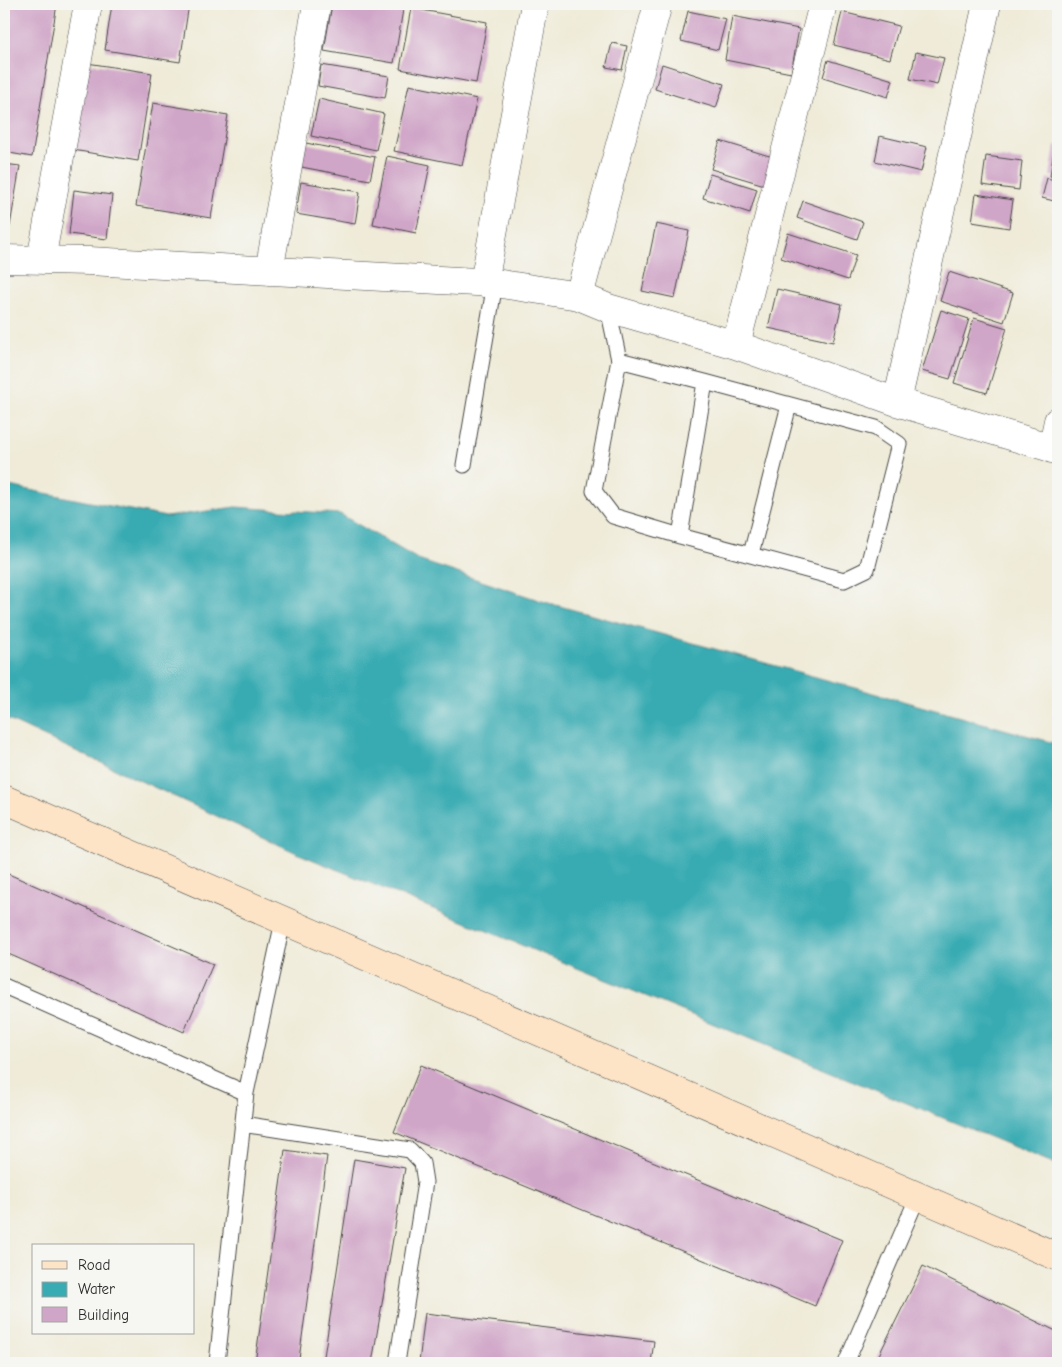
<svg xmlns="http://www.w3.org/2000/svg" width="1062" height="1367" viewBox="0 0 1062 1367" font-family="'Comic Neue',sans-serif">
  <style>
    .water { fill: #39abb2; stroke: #326b6e }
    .building { fill: #d0a6c8 }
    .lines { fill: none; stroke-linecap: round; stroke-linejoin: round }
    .lane-casing { stroke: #484845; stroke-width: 17 }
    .street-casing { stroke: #484845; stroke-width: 29 }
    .secondary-casing { stroke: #484845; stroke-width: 29 }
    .lane { stroke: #fff; stroke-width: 15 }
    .street { stroke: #fff; stroke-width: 28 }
    .secondary { stroke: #fee4c6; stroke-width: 28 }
  </style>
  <rect width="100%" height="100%" fill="#f6f6f2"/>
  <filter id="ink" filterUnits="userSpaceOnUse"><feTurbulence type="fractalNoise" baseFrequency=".02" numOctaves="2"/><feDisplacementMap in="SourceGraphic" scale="10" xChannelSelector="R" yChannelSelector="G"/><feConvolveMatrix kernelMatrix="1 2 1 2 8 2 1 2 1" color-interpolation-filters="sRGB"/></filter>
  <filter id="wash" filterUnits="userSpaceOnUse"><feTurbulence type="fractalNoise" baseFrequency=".0096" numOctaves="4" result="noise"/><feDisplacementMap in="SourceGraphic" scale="20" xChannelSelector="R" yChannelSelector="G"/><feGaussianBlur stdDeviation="1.12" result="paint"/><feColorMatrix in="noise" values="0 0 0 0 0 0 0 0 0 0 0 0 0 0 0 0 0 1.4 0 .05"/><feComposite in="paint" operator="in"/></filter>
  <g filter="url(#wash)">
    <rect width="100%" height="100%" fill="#efebd8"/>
    <!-- water -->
    <path class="water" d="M4,485L166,517L235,507L340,514L421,561L545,602L1058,744V1165L299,854L4,718Z"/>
    <g id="blocks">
      <!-- building -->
      <path class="building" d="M4,4H57L32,157L4,152Z
        M112,4H189L180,62L105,50Z
        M332,4H404L394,63L324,51Z
        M411,8L487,22L476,83L400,69Z
        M688,11L726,19L718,50L681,41Z
        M842,12L899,26L890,59L834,45Z
        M732,16L799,29L791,73L725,60Z
        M612,43L627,46L622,70L606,67Z
        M916,52L944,58L937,85L910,79Z
        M828,60L893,80L888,97L823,77Z
        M87,63L152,73L138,161L73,150Z
        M662,64L724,84L716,108L655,89Z
        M321,65L389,76L385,98L318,86Z
        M409,85L477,99L462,165L394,151Z
        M319,99L384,114L376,150L311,136Z
        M153,103L228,115L211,218L136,206Z
        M880,136L927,147L921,172L875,161Z
        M720,141L776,158L768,186L711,169Z
        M301,142L375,157L370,180L296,166Z
        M1055,145L1058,146V178L1050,176Z
        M387,156L430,165L416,233L373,224Z
        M986,156L1022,161L1019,190L982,185Z
        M4,164L20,166L10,226L4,225Z
        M710,174L757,189L750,213L703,198Z
        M1047,178L1058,181V202L1042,198Z
        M301,182L360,192L355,224L296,214Z
        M74,190L112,195L107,239L69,234Z
        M976,194L1013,200L1009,228L972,222Z
        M803,201L863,222L857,239L797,218Z
        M656,224L689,231L675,298L642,291Z
        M788,233L856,255L848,280L781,258Z
        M949,272L1013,293L1004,322L940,301Z
        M777,289L842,304L833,342L768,328Z
        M941,310L969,319L950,379L922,371Z
        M974,318L1007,328L987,393L954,383Z
        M4,872L213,964L184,1032L4,952Z
        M421,1065L842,1240L815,1306L394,1132Z
        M285,1150L327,1156L299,1359L312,1361L311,1363H255Z
        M354,1159L405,1168L372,1363H323Z
        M923,1266L1058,1332V1363H875Z
        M425,1313L654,1341L651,1363H419Z"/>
    </g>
  </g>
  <g filter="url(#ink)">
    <use href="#blocks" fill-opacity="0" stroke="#484845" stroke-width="1"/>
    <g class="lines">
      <!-- lane casing -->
      <g class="lane-casing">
        <path id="lane" d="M608,308L619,360L594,491L613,516L680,536L844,580L867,569L899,444L876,428L705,382L619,360
          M464,465L495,283
          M680,536L705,382
          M751,554L789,405
          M4,986L246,1093
          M242,1124L410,1150L422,1163L425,1182L397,1363
          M217,1363L246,1093L283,921
          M846,1363L918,1196"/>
      </g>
      <!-- street casing -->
      <g class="street-casing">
        <path id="street" d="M4,259L89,261L495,283L579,296L608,308L736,345L897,402L1058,450
          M41,260L88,4
          M269,271L317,4
          M484,283L535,4
          M579,296L658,4
          M736,345L823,4
          M897,402L987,4
          M1052,449L1058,421"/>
      </g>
      <!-- secondary casing -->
      <g class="secondary-casing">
        <path id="secondary" d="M4,799L1058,1257"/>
      </g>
      <!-- lane -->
      <use href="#lane" class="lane"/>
      <!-- street -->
      <use href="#street" class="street"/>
      <!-- secondary -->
      <use href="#secondary" class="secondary"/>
    </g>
  </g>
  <!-- margin -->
  <rect width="1062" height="1367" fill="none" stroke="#f6f6f2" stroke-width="20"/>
  <!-- legend -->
  <rect x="32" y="1244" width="162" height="90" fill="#f6f6f2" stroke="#a5a5a2"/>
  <rect x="42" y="1261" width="25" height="8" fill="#fee4c6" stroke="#a5a5a2"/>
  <text x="78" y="1270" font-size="15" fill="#2b2b2b">Road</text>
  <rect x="42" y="1282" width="25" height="15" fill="#39abb2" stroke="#a5a5a2"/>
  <text x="78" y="1294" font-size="15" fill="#2b2b2b">Water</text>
  <rect x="42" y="1307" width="25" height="15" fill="#d0a6c8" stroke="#a5a5a2"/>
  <text x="78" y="1320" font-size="15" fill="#2b2b2b">Building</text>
</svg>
